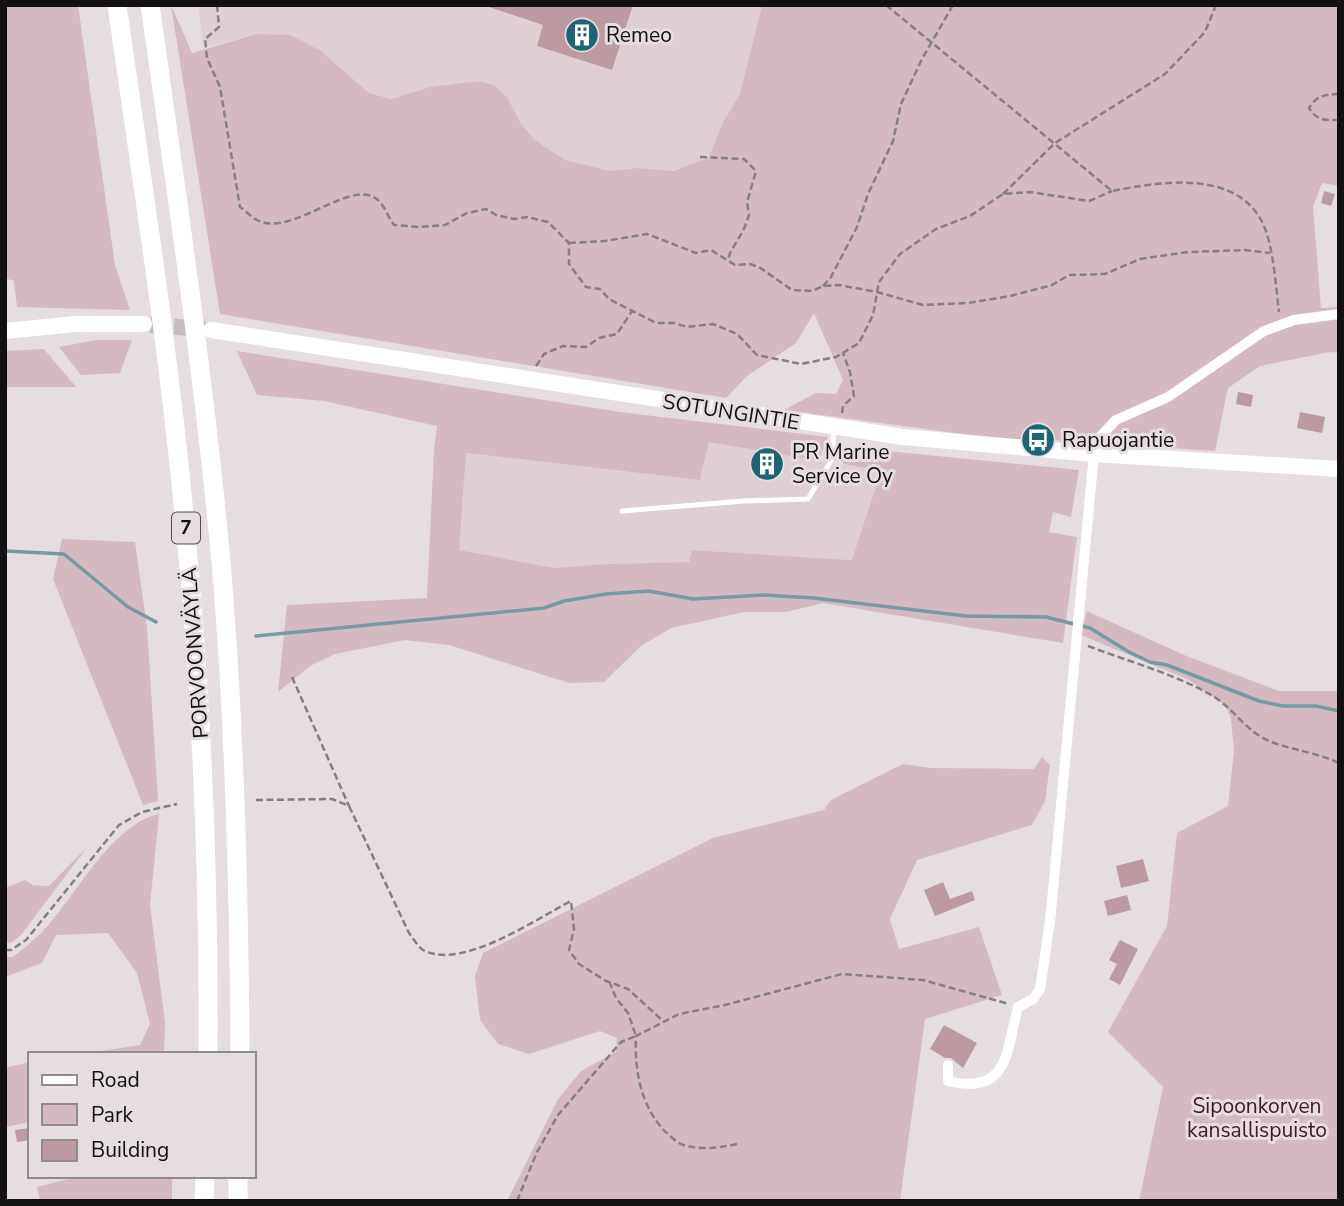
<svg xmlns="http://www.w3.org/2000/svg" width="1344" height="1206" viewBox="0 0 1344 1206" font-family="'Nunito Sans',sans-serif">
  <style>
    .built { fill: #dfcfd2 }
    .green { fill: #d4bac0 }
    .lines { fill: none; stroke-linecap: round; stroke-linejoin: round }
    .stream { stroke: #769aa4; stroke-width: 3.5 }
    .building { fill: #bc9aa2 }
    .secondary-tunnel { stroke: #c5bec0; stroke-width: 16; stroke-dasharray: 16 8; stroke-linecap: butt }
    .path { stroke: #847f80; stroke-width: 2.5; stroke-dasharray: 7 3.5; stroke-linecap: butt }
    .lane { stroke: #fff; stroke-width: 5 }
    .street { stroke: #fff; stroke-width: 10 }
    .secondary { stroke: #fff; stroke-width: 16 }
    .highway { stroke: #fff; stroke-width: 19 }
    .labels { text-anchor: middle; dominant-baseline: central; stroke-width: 6; stroke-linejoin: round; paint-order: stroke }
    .shield { fill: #e5dddf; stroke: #514e4e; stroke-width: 2 }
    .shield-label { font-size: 19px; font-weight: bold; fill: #121010 }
    .poi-label { font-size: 21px; fill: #121010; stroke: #e5dddf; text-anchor: start }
    .street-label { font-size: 21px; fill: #121010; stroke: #e5dddf }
    .park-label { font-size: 21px; fill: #451827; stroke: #e5dddf }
  </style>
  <rect width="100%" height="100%" fill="#e5dddf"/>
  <!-- built -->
  <path class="built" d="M198,5H762L740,94L723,122L709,157L674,171L637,168L611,171L565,160L535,140L521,124L507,97L494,85L480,81L430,87L391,99L369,93L321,51L256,34L211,46L203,43Z
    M709,442L881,471L853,560L693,550L689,562L608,564L555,568L458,550L465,453L700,480Z"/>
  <!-- green -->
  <path class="green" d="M5,5H78L115,265L130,310L17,307L14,281L5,278Z
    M171,5L192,53L256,34L290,35L321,51L369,93L391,99L430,87L479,81L494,85L507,97L521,124L535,140L565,160L611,171L637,168L674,171L709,157L723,122L740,94L762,5H1339V186L1322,183L1313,207L1321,308L1339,307V353L1330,352L1260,366L1228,388L1215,451L1037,439L1021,442L784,410L816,393L836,394L843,380L814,313L796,343L747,376L726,398L220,314Z
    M96,340H132L120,373L81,375L59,347Z
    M44,349L76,387H5V351Z
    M237,351L620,412L828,437L819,461L709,442L700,480L466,453L459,550L555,568L608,564L689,562L692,550L852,560L881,471L843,464L846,447L1079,470L1071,517L1053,512L1049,532L1077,537L1063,643L823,603L786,612H744L671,628L641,646L604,682L569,683L449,645L405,640L335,654L310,666L278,692L287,605L427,598L434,450L437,426L324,401L257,395Z
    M62,539L135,542L147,627L158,801L143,805L53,579Z
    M1087,611L1184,655L1279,691H1339V1201H1139L1163,1087L1108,1032L1167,926L1177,833L1228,806L1234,751L1231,719L1226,706L1189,680L1081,635Z
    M1042,757L1050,765L1045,801L1032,825L917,860L890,919L899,949L979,927L1002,995L925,1019L900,1201H507L558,1099L581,1071L616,1052L617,1038L600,1031L529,1054L498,1044L480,1020L475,976L483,953L713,838L824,810L831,800L903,764L930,768L1034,769Z
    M159,814L150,905L165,1023L164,1054H82L140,1045L150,1024L137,973L108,933L56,935L42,963L5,977V957H13C23,949 33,941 42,932C76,897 110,825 159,814Z
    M88,846L21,935L11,943L5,942V888L25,880L33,885L49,886Z
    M30,1062V1122L5,1127V1068Z
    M81,1176H172V1201H40L37,1187Z"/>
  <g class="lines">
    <!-- stream -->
    <path class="stream" d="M5,551L64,554L128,607L156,622
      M256,636L544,608L564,601L606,594L649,591L693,599L764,595L814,598L966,616L1046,617L1090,628L1129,652L1150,662L1167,665L1259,701L1283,706H1316L1339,711"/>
  </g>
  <!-- building -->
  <path class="building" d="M490,5H633L612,70L537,46L543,25L489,7Z
    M1324,191L1335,194L1331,206L1321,203Z
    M1238,392L1253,395L1251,407L1236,404Z
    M1300,412L1325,417L1322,433L1297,428Z
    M755,457L781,461L779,471L754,468Z
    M1143,859L1149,881L1121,888L1116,866Z
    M943,882L950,899L972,891L975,900L935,916L924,890Z
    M1127,895L1131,910L1108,916L1104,901Z
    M1120,940L1138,949L1120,985L1109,979L1117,964L1109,960Z
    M944,1025L977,1043L963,1068L951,1058H945L930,1049Z
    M30,1128V1140L17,1142L15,1130Z"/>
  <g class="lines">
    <!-- secondary-tunnel -->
    <path class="secondary-tunnel" d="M150,325L205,329"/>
    <!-- path -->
    <path class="path" d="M217,5L219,27L205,39L207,58L220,87L240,207C246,211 251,217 257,220C293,239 354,173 380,202C385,208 389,218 394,225L419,227L445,225L467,213L486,209L496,215L514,219L527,217L548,222L569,243V264L586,287L600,289L609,299L656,323H674L687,327L713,324L737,334L757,355L801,364L836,357L859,343L873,315L879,282L900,254L936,229L970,216L1003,194L1030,192L1089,201L1112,191
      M886,5L1112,191C1164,181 1243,168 1266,231C1274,255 1276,288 1279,312
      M1339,94C1324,95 1317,95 1309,108C1317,121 1325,120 1339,120
      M700,157L744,159L756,171L747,202L749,215L744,229L730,253L728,260
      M1003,194L1055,143L1165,74L1205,32L1216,5
      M569,243L605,241L647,234L696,253L711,250L735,265L750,264L759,267L792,290L812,291L823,286L839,285L877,292L923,305L968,303L1010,296L1052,285L1069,275L1105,274L1140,259L1188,252L1245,250L1270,253
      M823,286L831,277L857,227L868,194L893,141L901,104L922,59L953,5
      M536,366L544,354L563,346L586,347L599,338L617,334L632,311
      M842,413L843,406L854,396L850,372L843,353
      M1088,646C1130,662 1175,674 1213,696C1234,709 1245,730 1267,740C1290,750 1316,752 1339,763
      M292,677L349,806
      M256,800L332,799L349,806L409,933C413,938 418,947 423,950C461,971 536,919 571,901L574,929L569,950L579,964L606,981L628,989L663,1021
      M5,950H11L26,940L119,825L142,812L177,804
      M737,1144C720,1148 701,1150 683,1145C679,1144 674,1139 670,1136C642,1112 634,1072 636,1036L679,1014L725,1005L842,974L923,980L1009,1004
      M517,1201L537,1152L558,1115L621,1042L636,1036L628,1013L616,998L609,981"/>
    <!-- lane -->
    <path class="lane" d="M622,511L744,501L808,499L831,461L834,428"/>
    <!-- street -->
    <path class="street" d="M948,1065V1081C1010,1096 1006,1050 1018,1007L1033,999L1040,989L1050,922L1094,454L1100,437L1116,420L1168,397L1264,331L1294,320L1339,314"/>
    <!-- secondary -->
    <path class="secondary" d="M211,330L903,437L1094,454L1339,469
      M5,331L75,324H144"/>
    <!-- highway -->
    <path class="highway" d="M117,5C141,175 168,344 184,514C202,694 209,874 208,1054
      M150,5C176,190 204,376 221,562C235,726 239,889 240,1054
      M204,1201L205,1176
      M238,1201V1176"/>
  </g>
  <!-- icons -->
  <defs>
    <g id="building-disc" transform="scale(1.75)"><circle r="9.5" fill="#1e6475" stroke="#e5dddf"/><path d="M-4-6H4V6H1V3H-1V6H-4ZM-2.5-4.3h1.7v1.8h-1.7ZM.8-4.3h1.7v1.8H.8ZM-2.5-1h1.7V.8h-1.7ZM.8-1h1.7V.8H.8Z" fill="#fff"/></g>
    <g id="bus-disc" transform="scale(1.75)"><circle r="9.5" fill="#1e6475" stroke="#e5dddf"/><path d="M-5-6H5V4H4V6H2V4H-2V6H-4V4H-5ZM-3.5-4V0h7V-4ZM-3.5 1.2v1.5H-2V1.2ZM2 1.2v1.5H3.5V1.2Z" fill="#fff"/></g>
  </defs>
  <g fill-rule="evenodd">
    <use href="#building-disc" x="582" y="35"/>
    <use href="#bus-disc" x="1038" y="440"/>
    <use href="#building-disc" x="767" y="464"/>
  </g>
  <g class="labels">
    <!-- shield labels -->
    <rect class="shield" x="172" y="512.5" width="28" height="31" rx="5"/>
    <g class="shield-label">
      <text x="186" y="528">7</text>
    </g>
    <!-- poi labels -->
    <g class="poi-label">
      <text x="606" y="35">Remeo</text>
      <text x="1062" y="440">Rapuojantie</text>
      <text x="792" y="452">PR Marine<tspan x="792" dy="24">Service Oy</tspan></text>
    </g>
    <!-- street labels -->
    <g class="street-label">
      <text transform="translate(731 412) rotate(9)">SOTUNGINTIE</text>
      <text transform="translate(195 653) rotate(-94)">PORVOONVÄYLÄ</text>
    </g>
    <!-- park labels -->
    <g class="park-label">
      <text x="1257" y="1106">Sipoonkorven<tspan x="1257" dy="24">kansallispuisto</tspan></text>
    </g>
  </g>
  <!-- border -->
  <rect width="1344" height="1206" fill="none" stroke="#121010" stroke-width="14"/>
  <!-- legend -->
  <rect x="28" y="1052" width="228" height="126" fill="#e5dddf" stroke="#918b8c" stroke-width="2"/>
  <rect x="42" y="1075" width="35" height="10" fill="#ffffff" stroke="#918b8c" stroke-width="2"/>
  <text x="91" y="1087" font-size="21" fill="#121010">Road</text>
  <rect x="42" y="1104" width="35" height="21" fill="#d4bac0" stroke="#918b8c" stroke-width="2"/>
  <text x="91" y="1122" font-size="21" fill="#121010">Park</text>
  <rect x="42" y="1140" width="35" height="21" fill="#bc9aa2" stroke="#918b8c" stroke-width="2"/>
  <text x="91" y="1157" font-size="21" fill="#121010">Building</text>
</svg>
